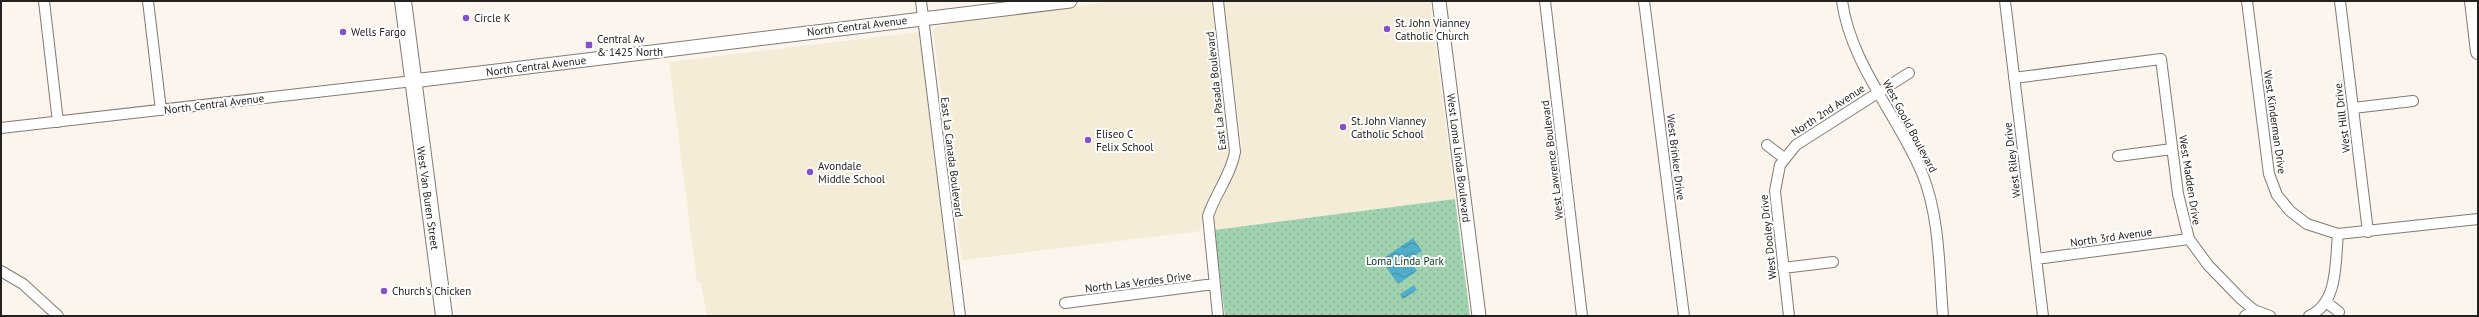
<svg xmlns="http://www.w3.org/2000/svg" width="2479" height="317" viewBox="0 0 2479 317" font-family="'PT Sans',sans-serif">
  <style>
    .education { fill: #f4ecd6 }
    .grass { fill: url(#grass-dots) }
    .pitch { fill: #a0d2b0 }
    .water { fill: url(#water-waves) }
    .lines { fill: none; stroke-linecap: round; stroke-linejoin: round }
    .minor-casing { stroke: #817b73; stroke-width: 12 }
    .tertiary-casing { stroke: #817b73; stroke-width: 15 }
    .secondary-casing { stroke: #817b73; stroke-width: 16 }
    .primary-casing { stroke: #817b73; stroke-width: 18 }
    .minor { stroke: #fff; stroke-width: 10 }
    .tertiary { stroke: #fff; stroke-width: 13 }
    .secondary { stroke: #fff; stroke-width: 14 }
    .primary { stroke: #fff; stroke-width: 16 }
    .poi-dot { fill: #8451c9; stroke: #fff; stroke-width: 1.5 }
    .labels { text-anchor: middle; dominant-baseline: central; stroke-width: 4; stroke-linejoin: round; paint-order: stroke }
    .poi-label { font-size: 11px; fill: #24221f; stroke: #fff; text-anchor: start }
    .street-label { font-size: 11px; fill: #24221f; stroke: #fff }
    .park-label { font-size: 11px; fill: #013b1e; stroke: #fff }
  </style>
  <defs>
    <pattern id="grass-dots" width="8" height="8" patternUnits="userSpaceOnUse"><rect width="8" height="8" fill="#a0d2b0"/><path d="M2 2h.1M6 6h.1" fill="none" stroke="#8ab497" stroke-width="1.8" stroke-linecap="round"/></pattern>
    <pattern id="water-waves" width="16" height="10" patternUnits="userSpaceOnUse"><rect width="16" height="10" fill="#51aeca"/><path d="M0 5q4-4 8 0t8 0" fill="none" stroke="#438da3"/></pattern>
  </defs>
  <rect width="100%" height="100%" fill="#fcf5ed"/>
  <!-- education -->
  <path class="education" d="M1118,1H1211L1229,128V152L1224,169L1209,195L1203,214L1201,231L962,260L933,30L935,27L944,26L948,22Z
    M1224,1H1430L1455,199L1214,230V217L1217,205L1232,180L1239,163L1241,141Z
    M919,32L954,316H707L701,283L697,282L669,62Z"/>
  <!-- grass -->
  <path class="grass" d="M1455,199L1470,316H1225L1214,230Z"/>
  <!-- pitch -->
  <path class="pitch" d="M1383,311L1384,316H1352V315Z"/>
  <!-- water -->
  <path class="water" d="M1413,238L1422,251L1409,260L1417,271L1398,284L1381,260Z
    M1414,285L1417,290L1403,299L1400,294Z"/>
  <g class="lines">
    <!-- minor casing -->
    <g class="minor-casing">
      <path id="minor" d="M44,1L58,122
        M148,1L161,110
        M921,1L960,316
        M1545,1L1582,316
        M1644,1L1684,316
        M1842,1C1851,65 1897,114 1922,173C1940,217 1939,269 1943,316
        M2005,1L2043,316
        M2247,1L2269,174L2277,195L2290,211L2307,224L2338,234L2478,219
        M2340,1L2368,232
        M2014,78L2161,59L2178,194L2189,239L2208,265L2241,299L2254,310L2270,316
        M2353,108L2413,101
        M1,128L413,81
        M1767,145L1784,158
        M2118,156L2172,149
        M2036,259L2189,239
        M1783,268L1833,262
        M1,271L23,284L58,316
        M2326,302L2339,312
        M1065,303L1214,284
        M1218,316L1208,216C1215,194 1231,175 1235,152L1218,1
        M1789,316L1775,191L1780,165L1796,145L1909,73
        M2245,316L2254,310
        M2309,316C2339,303 2335,261 2338,234"/>
    </g>
    <!-- tertiary casing -->
    <g class="tertiary-casing">
      <path id="tertiary" d="M1439,1L1479,316
        M413,81L1070,1"/>
    </g>
    <!-- secondary casing -->
    <g class="secondary-casing">
      <path id="secondary" d="M2472,1L2478,52"/>
    </g>
    <!-- primary casing -->
    <g class="primary-casing">
      <path id="primary" d="M403,1L444,316"/>
    </g>
    <!-- minor -->
    <use href="#minor" class="minor"/>
    <!-- tertiary -->
    <use href="#tertiary" class="tertiary"/>
    <!-- secondary -->
    <use href="#secondary" class="secondary"/>
    <!-- primary -->
    <use href="#primary" class="primary"/>
  </g>
  <!-- markers -->
  <g class="poi-dot">
    <circle cx="466" cy="18" r="4"/>
    <circle cx="1387" cy="29" r="4"/>
    <circle cx="343" cy="32" r="4"/>
    <rect x="585" y="41" width="8" height="8" rx="2"/>
    <circle cx="1343" cy="127" r="4"/>
    <circle cx="1088" cy="140" r="4"/>
    <circle cx="810" cy="172" r="4"/>
    <circle cx="384" cy="291" r="4"/>
  </g>
  <g class="labels">
    <!-- poi labels -->
    <g class="poi-label">
      <text x="474" y="18">Circle K</text>
      <text x="1395" y="23">St. John Vianney<tspan x="1395" dy="13">Catholic Church</tspan></text>
      <text x="351" y="32">Wells Fargo</text>
      <text x="597" y="39">Central Av<tspan x="597" dy="13">&amp; 1425 North</tspan></text>
      <text x="1351" y="121">St. John Vianney<tspan x="1351" dy="13">Catholic School</tspan></text>
      <text x="1096" y="134">Eliseo C<tspan x="1096" dy="13">Felix School</tspan></text>
      <text x="818" y="166">Avondale<tspan x="818" dy="13">Middle School</tspan></text>
      <text x="392" y="291">Church's Chicken</text>
    </g>
    <!-- street labels -->
    <g class="street-label">
      <text transform="translate(857 26) rotate(-7)">North Central Avenue</text>
      <text transform="translate(536 66) rotate(-7)">North Central Avenue</text>
      <text transform="translate(1216 91) rotate(-96)">East La Pasada Boulevard</text>
      <text transform="translate(214 104) rotate(-7)">North Central Avenue</text>
      <text transform="translate(1828 110) rotate(-33)">North 2nd Avenue</text>
      <text transform="translate(2342 118) rotate(-97)">West Hill Drive</text>
      <text transform="translate(2275 122) rotate(82)">West Kinderman Drive</text>
      <text transform="translate(1910 126) rotate(62)">West Goold Boulevard</text>
      <text transform="translate(952 157) rotate(83)">East La Canada Boulevard</text>
      <text transform="translate(1676 157) rotate(83)">West Brinker Drive</text>
      <text transform="translate(1459 158) rotate(83)">West Loma Linda Boulevard</text>
      <text transform="translate(1552 160) rotate(-97)">West Lawrence Boulevard</text>
      <text transform="translate(2012 160) rotate(-97)">West Riley Drive</text>
      <text transform="translate(2190 180) rotate(81)">West Madden Drive</text>
      <text transform="translate(428 198) rotate(82)">West Van Buren Street</text>
      <text transform="translate(1768 237) rotate(-96)">West Dooley Drive</text>
      <text transform="translate(2111 237) rotate(-8)">North 3rd Avenue</text>
      <text transform="translate(1138 282) rotate(-7)">North Las Verdes Drive</text>
    </g>
    <!-- park labels -->
    <g class="park-label">
      <text x="1405" y="261">Loma Linda Park</text>
    </g>
  </g>
  <!-- border -->
  <rect width="2479" height="317" fill="none" stroke="#24221f" stroke-width="4"/>
</svg>
